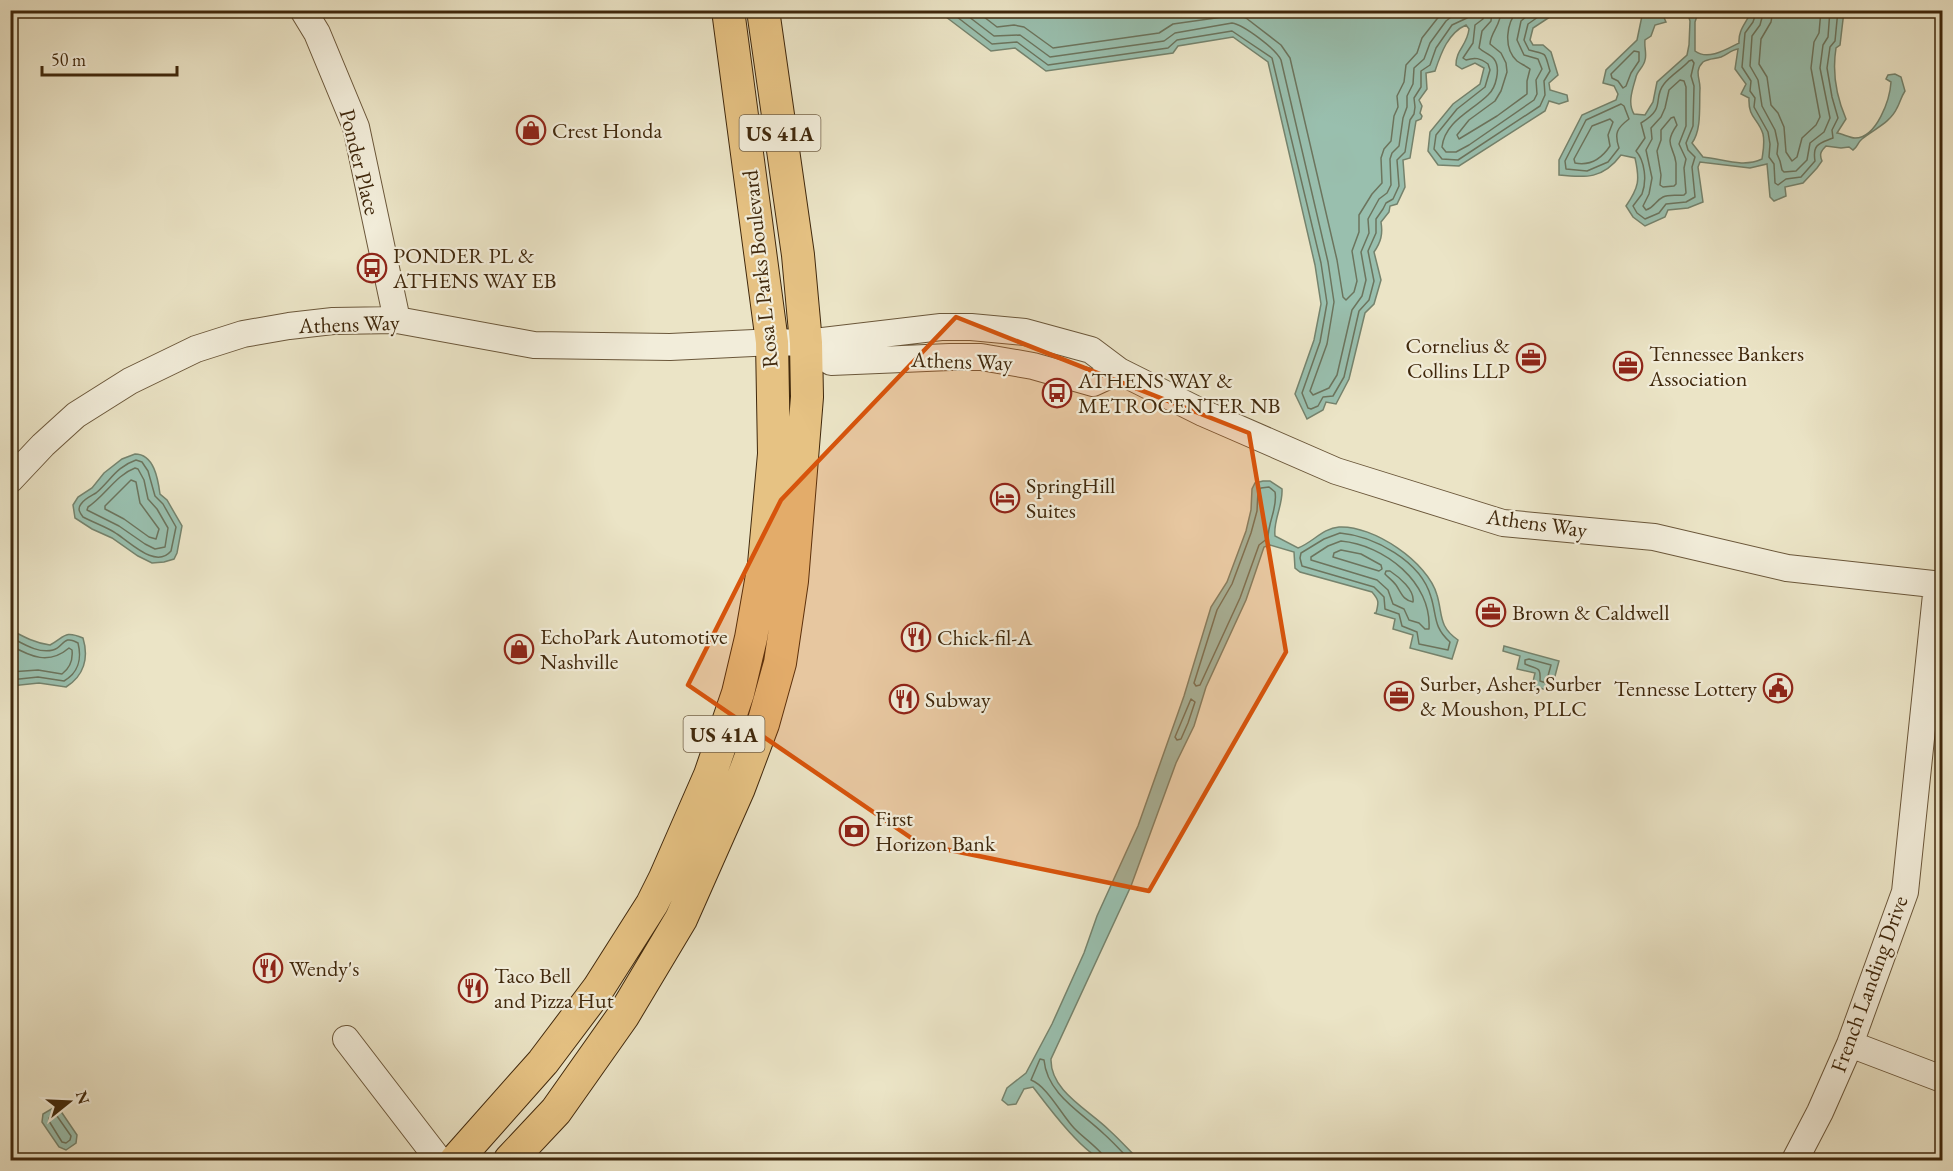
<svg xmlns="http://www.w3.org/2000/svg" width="1953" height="1171" viewBox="0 0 1953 1171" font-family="'EB Garamond',serif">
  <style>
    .water { fill: #99bfae; stroke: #75836d; stroke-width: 1.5; fill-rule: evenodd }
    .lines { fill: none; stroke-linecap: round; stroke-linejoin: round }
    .shore { stroke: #6c745d; stroke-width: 1.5 }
    .minor-casing { stroke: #6b573a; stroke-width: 28 }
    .major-casing { stroke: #40280c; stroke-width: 34 }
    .minor { stroke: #f2edda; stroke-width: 26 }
    .major { stroke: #e6c283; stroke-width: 32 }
    .marked { fill: #d7540c; fill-opacity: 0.2; stroke: #d7540c; stroke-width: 4.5; stroke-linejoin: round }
    .labels { text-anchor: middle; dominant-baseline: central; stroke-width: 4.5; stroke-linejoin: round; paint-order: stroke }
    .shield { fill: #f2edda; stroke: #75634a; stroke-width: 1.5 }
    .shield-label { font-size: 21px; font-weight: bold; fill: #40280c }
    .poi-label { font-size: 22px; fill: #40280c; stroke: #f2edda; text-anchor: start }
    .street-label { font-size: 22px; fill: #40280c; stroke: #f2edda }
  </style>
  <rect width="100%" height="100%" fill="#ebe4c6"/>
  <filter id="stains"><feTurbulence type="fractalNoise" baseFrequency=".00333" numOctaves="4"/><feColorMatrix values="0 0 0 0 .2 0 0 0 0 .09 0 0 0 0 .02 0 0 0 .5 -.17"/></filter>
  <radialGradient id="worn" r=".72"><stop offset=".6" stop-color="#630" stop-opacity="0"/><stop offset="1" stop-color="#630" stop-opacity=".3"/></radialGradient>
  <!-- water -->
  <path class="water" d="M942,11H1559L1533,28L1530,40L1533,45H1543L1551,52L1558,75L1549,83L1550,90L1567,95L1568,101L1559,104L1549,101L1545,111L1459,166L1438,165L1428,151L1430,132L1453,104L1480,84L1484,68L1475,63L1462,69L1456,65C1456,49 1467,46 1469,29L1466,25C1448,33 1441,53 1435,71L1426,73L1427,89L1419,100L1422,106L1420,113L1422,116L1421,119L1416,121L1410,158L1403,160L1405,187L1397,204L1390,206L1389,212L1381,222C1383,234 1381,242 1374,252L1381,280L1374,304L1365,313L1349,379L1336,404L1326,402L1323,410L1307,419L1295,394L1314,340L1321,304L1315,265L1268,62L1233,37L1178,46L1173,53L1046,71L1015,48L991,51L942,14Z
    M1643,11H1661L1666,22L1655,25L1651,36L1645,40C1644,47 1647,54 1645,60C1644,67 1637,71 1636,77C1633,88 1627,103 1634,114L1645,115L1653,102L1657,82L1687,55L1689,45L1690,21L1687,11H1695L1697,16L1695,22V51C1708,61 1727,49 1739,43C1738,29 1747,23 1751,11H1844L1840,45L1836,48C1832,73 1836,96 1846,119L1837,133C1843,134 1850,138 1855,138C1877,138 1890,99 1891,82L1886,79L1888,75L1895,74L1901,77L1905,91C1901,97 1900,103 1897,108C1890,123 1874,129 1862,139C1857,143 1858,147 1853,150L1849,147L1841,148L1826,146C1821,151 1819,154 1822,161L1817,168L1803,183L1785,187L1786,196L1774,201L1770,197L1767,164L1750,168L1700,162L1698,167L1703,202L1688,208L1668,210L1665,217L1645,226L1633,217L1626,206C1639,187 1640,180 1635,158L1621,155C1603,179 1586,178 1559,175V160L1582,115L1616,100L1618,94L1614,86L1603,83L1606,70L1637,40ZM1738,49L1735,69L1746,84L1741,94L1749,98C1748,118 1758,118 1763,134C1765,143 1763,151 1762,159C1743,168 1723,159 1703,157L1692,143C1702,130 1699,105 1700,88C1700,78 1694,71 1703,62C1709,58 1715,59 1721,57C1728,54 1731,50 1738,49Z
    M135,454C154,454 158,479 160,494L167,500L182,526L177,553L174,559L164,562L152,563L138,556L112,538L92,529L75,518L73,505L78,497L92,488L104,473L122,459Z
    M1263,481H1270L1282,489C1283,506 1273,520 1275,536L1298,548C1312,543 1323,528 1339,527C1373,525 1428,562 1437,595C1443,615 1438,626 1458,640L1452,659L1410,648L1413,635L1393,629L1395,619L1374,613H1376C1379,602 1379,600 1372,592L1300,572L1295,568L1294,552L1270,545L1264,547L1246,600L1206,687L1194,726L1176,763L1131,886L1051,1059C1050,1091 1089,1110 1109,1130C1119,1139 1129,1150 1139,1160C1128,1161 1116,1162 1105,1160C1085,1157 1046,1104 1033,1087L1024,1089L1016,1104L1008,1105L1002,1100L1007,1088L1026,1073L1052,1024L1084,953L1097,916L1138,826L1184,696L1211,607L1227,582L1246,531L1251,510L1252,489L1255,483Z
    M11,630C24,637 35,643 50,645C65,637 64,630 83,638C89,658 84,676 66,687L39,683L11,686Z
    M1504,646L1559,661L1551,691L1532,686L1535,673L1517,669L1520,656L1503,651Z
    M53,1108L60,1110L77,1135L76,1143L66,1150L59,1147L42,1122L43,1114Z"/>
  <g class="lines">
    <!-- shore -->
    <path class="shore" d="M948,10L992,44L1017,42L1048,65L1168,48L1177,40L1232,31L1272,58L1321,263L1327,303L1320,342L1302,393L1308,408L1311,409L1318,406L1323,397L1333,396L1344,377L1359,311L1369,300L1374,281L1368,251L1376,233V219L1383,209L1386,203L1393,199L1399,186L1397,160L1405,152L1410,120L1414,114L1415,107L1414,98L1421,87V71L1430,65L1436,48L1452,25L1467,18V10
      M960,10L994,36L1020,35L1050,57L1164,41L1175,33L1232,23C1244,25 1276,49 1281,60L1328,262L1334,302L1327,344L1310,391L1313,395L1329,388L1337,375L1352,310L1362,296L1366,280L1361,252L1369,233L1368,219L1379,199L1387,193L1391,185L1390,159L1392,153L1399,146L1403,118L1407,107V96L1413,84L1414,68L1424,59L1430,43L1446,21L1460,10
      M975,10L997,27L1014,25L1024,27L1053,48L1159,33L1173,24L1237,15L1246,18L1281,45L1290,58L1337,260L1343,297L1346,300L1354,292L1357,281L1352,251L1359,232V215L1372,194L1382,183L1381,158L1384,149L1391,141L1394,116L1398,107L1397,96L1404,82L1406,65L1417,53L1422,38L1444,10
      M1484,10L1483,19L1475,25L1473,43L1463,58L1466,60C1475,57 1480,58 1488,64L1490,70L1485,87L1457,109L1436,135L1434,149L1442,159L1458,160L1540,106L1545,95L1544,81L1550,71C1544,51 1548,55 1529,50L1524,40L1528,24L1548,10
      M1492,10L1491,21L1482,31L1479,48C1483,52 1490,54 1494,59C1501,68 1496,88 1488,95C1472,111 1445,121 1442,147L1446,152H1456L1469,145L1534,100L1537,94L1536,80L1542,69L1538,59L1524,55L1517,40L1521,21L1534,10
      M1501,10C1501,26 1491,31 1490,44L1501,53L1506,63L1507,72L1501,91L1495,101L1469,120L1457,135L1459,139L1497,116L1527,94V81L1530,69C1526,66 1521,64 1517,61C1503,48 1506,23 1518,10
      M1757,10L1753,22L1745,33L1742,67L1751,81L1750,91L1755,98L1754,107L1768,132L1770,144L1769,157L1774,164L1775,183L1778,185L1786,179L1801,177L1815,161C1812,143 1821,143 1833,138L1832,130L1838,118L1832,97L1827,68L1830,47L1835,41L1838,10
      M1764,10L1760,25L1752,36L1750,66L1758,80L1762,106L1775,130L1778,144L1777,154L1780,161L1782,170L1784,172L1796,171L1807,160L1810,143L1824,132L1830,118L1820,68L1823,45L1828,37L1830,10
      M1773,10L1771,22L1761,39L1759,64L1767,77L1771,105L1778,113L1784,127L1786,152L1792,161L1797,157L1802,138L1816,125L1820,117L1811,68L1814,42L1819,33L1821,10
      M1634,51L1639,52V61L1631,73L1626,86L1623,88L1618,81L1612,78L1611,74Z
      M1689,61L1692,60L1694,63L1691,76L1694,86L1693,126L1686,143L1688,150L1695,157L1692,167L1695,197L1686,202L1666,204L1659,213L1645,219L1637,213L1633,206C1636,202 1639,198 1642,194C1647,181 1645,161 1636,151L1645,138L1641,123C1667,108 1652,99 1664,84C1671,75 1682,69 1689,61Z
      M1680,80L1684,81L1686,87V126L1679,144L1686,159L1684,168L1686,193L1684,195C1677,196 1669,194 1663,197C1655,201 1655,207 1646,210L1643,206L1649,194L1652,178L1646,150L1652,139L1651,128L1661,117L1665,108L1669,90Z
      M1621,104L1624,106L1629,119C1617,128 1614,133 1619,148L1608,162L1587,171L1566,169L1565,161L1586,120Z
      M1674,117L1677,125C1663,145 1674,146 1676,163C1676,170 1676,177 1676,184L1674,186L1663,187L1660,185L1661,175L1657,151L1661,140V130L1671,118Z
      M1610,119L1613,122L1608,135L1610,146C1602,158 1590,166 1575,163L1574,159L1592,126Z
      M136,460L142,462L148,471L155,496L163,504L176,527L171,551C156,569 131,543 117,534C107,527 94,523 83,517C80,513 77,509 81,504C84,499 91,496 96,493C111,480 116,467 136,460Z
      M135,468L138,469L144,480L148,499L157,509L168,528L165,547L155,549L145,544L119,526L87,510L88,507C105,496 116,475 135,468Z
      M131,480L136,482L140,503L159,529L156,539L149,537L124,519L105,509V506Z
      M1269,487L1275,492C1278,507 1268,522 1268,538L1259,545L1240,598L1200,685L1196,686L1194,683L1217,610L1232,584L1251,533L1257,511L1258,491L1261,488Z
      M1340,533C1374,536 1421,561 1431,597C1437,616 1433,627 1450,642L1448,650L1419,644L1417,632L1402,626L1399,614L1385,609L1384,597L1374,587L1302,566L1300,558L1301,553L1324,539Z
      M1341,541C1384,545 1432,582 1429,629H1425L1419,623L1409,620L1404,609L1393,604L1388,590L1377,580L1311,560V557L1328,546Z
      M1341,550L1361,554L1381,565L1382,569L1379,571L1333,557L1334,553Z
      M1390,571C1399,577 1415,590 1413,602C1403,600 1402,594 1396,585C1393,581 1389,578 1385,574L1386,571Z
      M10,637C22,643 38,654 53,650C64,647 63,634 78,643C82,659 78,673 64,681L38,677L10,680
      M10,645C31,657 49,665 69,648L72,650C73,659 70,668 62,674L38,670L10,672
      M1529,659L1551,665L1546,683L1540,681C1541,666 1538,670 1525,664V660Z
      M1191,699L1195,702L1188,723L1181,739L1177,740L1175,737Z
      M53,1115L57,1116L71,1136L70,1140L66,1143L62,1142L49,1121V1118Z
      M1106,1160C1105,1153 1081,1136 1074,1128C1061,1114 1047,1086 1031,1080L1040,1059L1044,1060C1047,1094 1081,1112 1104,1134C1113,1142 1122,1152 1130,1160"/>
    <!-- minor casing -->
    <g class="minor-casing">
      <path id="minor" d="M303,10L317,33L356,127L397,320
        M806,343L831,362L950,357H981L1033,366L1093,383L1119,371
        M10,480L43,445L76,415L130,381L196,349L243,334L289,326L333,321L397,320L534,345L670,347L772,342L806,343L941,327H971L1025,332L1091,350L1119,371L1203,413L1336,471L1503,523L1654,537L1787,568L1942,585
        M346,1039L439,1160
        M1850,1044L1942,1079
        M1795,1160L1820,1112L1850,1044L1905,892L1937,585"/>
    </g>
    <!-- major casing -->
    <g class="major-casing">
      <path id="major" d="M456,1160L543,1062L598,989L652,904L665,878L710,775L738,693L751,638L764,564L774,454L772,342L728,10
        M510,1160L556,1111L623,1016L681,919L739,788L763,724L780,663L792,581L807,397L806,343L798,255L763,10"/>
    </g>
    <!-- minor -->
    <use href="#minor" class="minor"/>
    <!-- major -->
    <use href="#major" class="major"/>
  </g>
  <!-- marked area -->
  <path class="marked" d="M956,317L1249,433L1286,652L1149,891L920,844L688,685L781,500Z"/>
  <!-- icons -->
  <defs>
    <g id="shop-ring" transform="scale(1.5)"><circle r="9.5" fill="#f2edda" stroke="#8f2418" stroke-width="1.5"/><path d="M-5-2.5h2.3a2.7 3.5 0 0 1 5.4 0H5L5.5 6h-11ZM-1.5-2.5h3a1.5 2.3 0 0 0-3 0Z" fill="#8f2418"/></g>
    <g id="bus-ring" transform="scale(1.5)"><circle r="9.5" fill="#f2edda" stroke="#8f2418" stroke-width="1.5"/><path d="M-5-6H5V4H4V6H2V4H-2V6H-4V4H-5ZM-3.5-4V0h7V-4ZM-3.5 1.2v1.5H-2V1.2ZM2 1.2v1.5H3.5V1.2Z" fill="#8f2418"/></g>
    <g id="office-ring" transform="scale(1.5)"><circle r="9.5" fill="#f2edda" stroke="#8f2418" stroke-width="1.5"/><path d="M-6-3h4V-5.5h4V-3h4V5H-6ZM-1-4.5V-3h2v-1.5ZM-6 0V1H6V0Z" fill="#8f2418"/></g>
    <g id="hotel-ring" transform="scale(1.5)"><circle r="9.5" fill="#f2edda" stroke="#8f2418" stroke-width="1.5"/><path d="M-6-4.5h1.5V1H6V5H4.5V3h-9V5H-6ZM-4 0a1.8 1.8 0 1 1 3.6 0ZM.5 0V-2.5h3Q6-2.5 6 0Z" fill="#8f2418"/></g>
    <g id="restaurant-ring" transform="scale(1.5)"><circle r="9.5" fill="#f2edda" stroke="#8f2418" stroke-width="1.5"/><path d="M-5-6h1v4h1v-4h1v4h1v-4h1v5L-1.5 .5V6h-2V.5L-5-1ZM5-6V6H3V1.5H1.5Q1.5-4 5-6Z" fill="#8f2418"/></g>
    <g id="civic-ring" transform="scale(1.5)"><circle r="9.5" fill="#f2edda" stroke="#8f2418" stroke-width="1.5"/><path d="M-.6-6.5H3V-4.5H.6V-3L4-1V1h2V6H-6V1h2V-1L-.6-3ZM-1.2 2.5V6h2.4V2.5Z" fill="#8f2418"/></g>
    <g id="bank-ring" transform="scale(1.5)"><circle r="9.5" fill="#f2edda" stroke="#8f2418" stroke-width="1.5"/><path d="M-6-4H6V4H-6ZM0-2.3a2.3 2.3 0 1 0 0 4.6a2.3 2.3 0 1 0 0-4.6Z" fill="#8f2418"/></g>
  </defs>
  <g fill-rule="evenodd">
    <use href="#shop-ring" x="531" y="130"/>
    <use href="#bus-ring" x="372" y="268"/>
    <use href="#office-ring" x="1531" y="358"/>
    <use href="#office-ring" x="1628" y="366"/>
    <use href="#bus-ring" x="1057" y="393"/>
    <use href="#hotel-ring" x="1005" y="498"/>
    <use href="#office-ring" x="1491" y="612"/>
    <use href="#restaurant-ring" x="916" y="637"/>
    <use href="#shop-ring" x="519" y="649"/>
    <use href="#civic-ring" x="1778" y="688"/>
    <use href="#office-ring" x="1399" y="696"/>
    <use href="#restaurant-ring" x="904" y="699"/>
    <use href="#bank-ring" x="854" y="831"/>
    <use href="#restaurant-ring" x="268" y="968"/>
    <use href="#restaurant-ring" x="473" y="988"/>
  </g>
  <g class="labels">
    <!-- shield labels -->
    <g class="shield">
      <rect x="739.5" y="115" width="81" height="36" rx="4.5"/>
      <rect x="683.5" y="716" width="81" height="36" rx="4.5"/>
    </g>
    <g class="shield-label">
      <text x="780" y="133">US 41A</text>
      <text x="724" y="734">US 41A</text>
    </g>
    <!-- poi labels -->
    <g class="poi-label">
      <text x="552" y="130">Crest Honda</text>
      <text x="393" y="255">PONDER PL &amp;<tspan x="393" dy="25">ATHENS WAY EB</tspan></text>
      <text x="1510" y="345" text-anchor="end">Cornelius &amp;<tspan x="1510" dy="25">Collins LLP</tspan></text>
      <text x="1649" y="353">Tennessee Bankers<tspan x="1649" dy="25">Association</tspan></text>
      <text x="1078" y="380">ATHENS WAY &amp;<tspan x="1078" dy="25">METROCENTER NB</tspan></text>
      <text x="1026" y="485">SpringHill<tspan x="1026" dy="25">Suites</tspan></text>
      <text x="1512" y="612">Brown &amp; Caldwell</text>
      <text x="540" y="636">EchoPark Automotive<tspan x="540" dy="25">Nashville</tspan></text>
      <text x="937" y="637">Chick-fil-A</text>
      <text x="1420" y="683">Surber, Asher, Surber<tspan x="1420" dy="25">&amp; Moushon, PLLC</tspan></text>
      <text x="1757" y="688" text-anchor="end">Tennesse Lottery</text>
      <text x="925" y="699">Subway</text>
      <text x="875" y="818">First<tspan x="875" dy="25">Horizon Bank</tspan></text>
      <text x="289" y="968">Wendy's</text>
      <text x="494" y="975">Taco Bell<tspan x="494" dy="25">and Pizza Hut</tspan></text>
    </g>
    <!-- street labels -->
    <g class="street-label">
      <text transform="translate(360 162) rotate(76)">Ponder Place</text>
      <text transform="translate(760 269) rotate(-96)">Rosa L Parks Boulevard</text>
      <text transform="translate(349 324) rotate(-2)">Athens Way</text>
      <text transform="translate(962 361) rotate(2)">Athens Way</text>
      <text transform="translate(1537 523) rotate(8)">Athens Way</text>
      <text transform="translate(1869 984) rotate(-70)">French Landing Drive</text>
    </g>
  </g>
  <!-- margin -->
  <rect width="1953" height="1171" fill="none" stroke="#ebe4c6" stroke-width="36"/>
  <rect x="12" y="12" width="1929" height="1147" fill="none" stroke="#40280c" stroke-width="3"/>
  <rect x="18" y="18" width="1917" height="1135" fill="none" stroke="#40280c" stroke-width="1.5"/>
  <!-- north arrow -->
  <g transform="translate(69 1102) rotate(72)" stroke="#f2edda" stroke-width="4.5" paint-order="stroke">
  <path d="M0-4.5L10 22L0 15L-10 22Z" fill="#40280c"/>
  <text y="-9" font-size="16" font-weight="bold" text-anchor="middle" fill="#40280c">N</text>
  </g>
  <!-- scale -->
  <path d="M42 66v9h135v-9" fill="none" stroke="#40280c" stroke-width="3"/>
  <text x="51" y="66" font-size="18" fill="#40280c" stroke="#f2edda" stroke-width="4.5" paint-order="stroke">50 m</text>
  <rect width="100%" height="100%" filter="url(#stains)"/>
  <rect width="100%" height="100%" fill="url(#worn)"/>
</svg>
